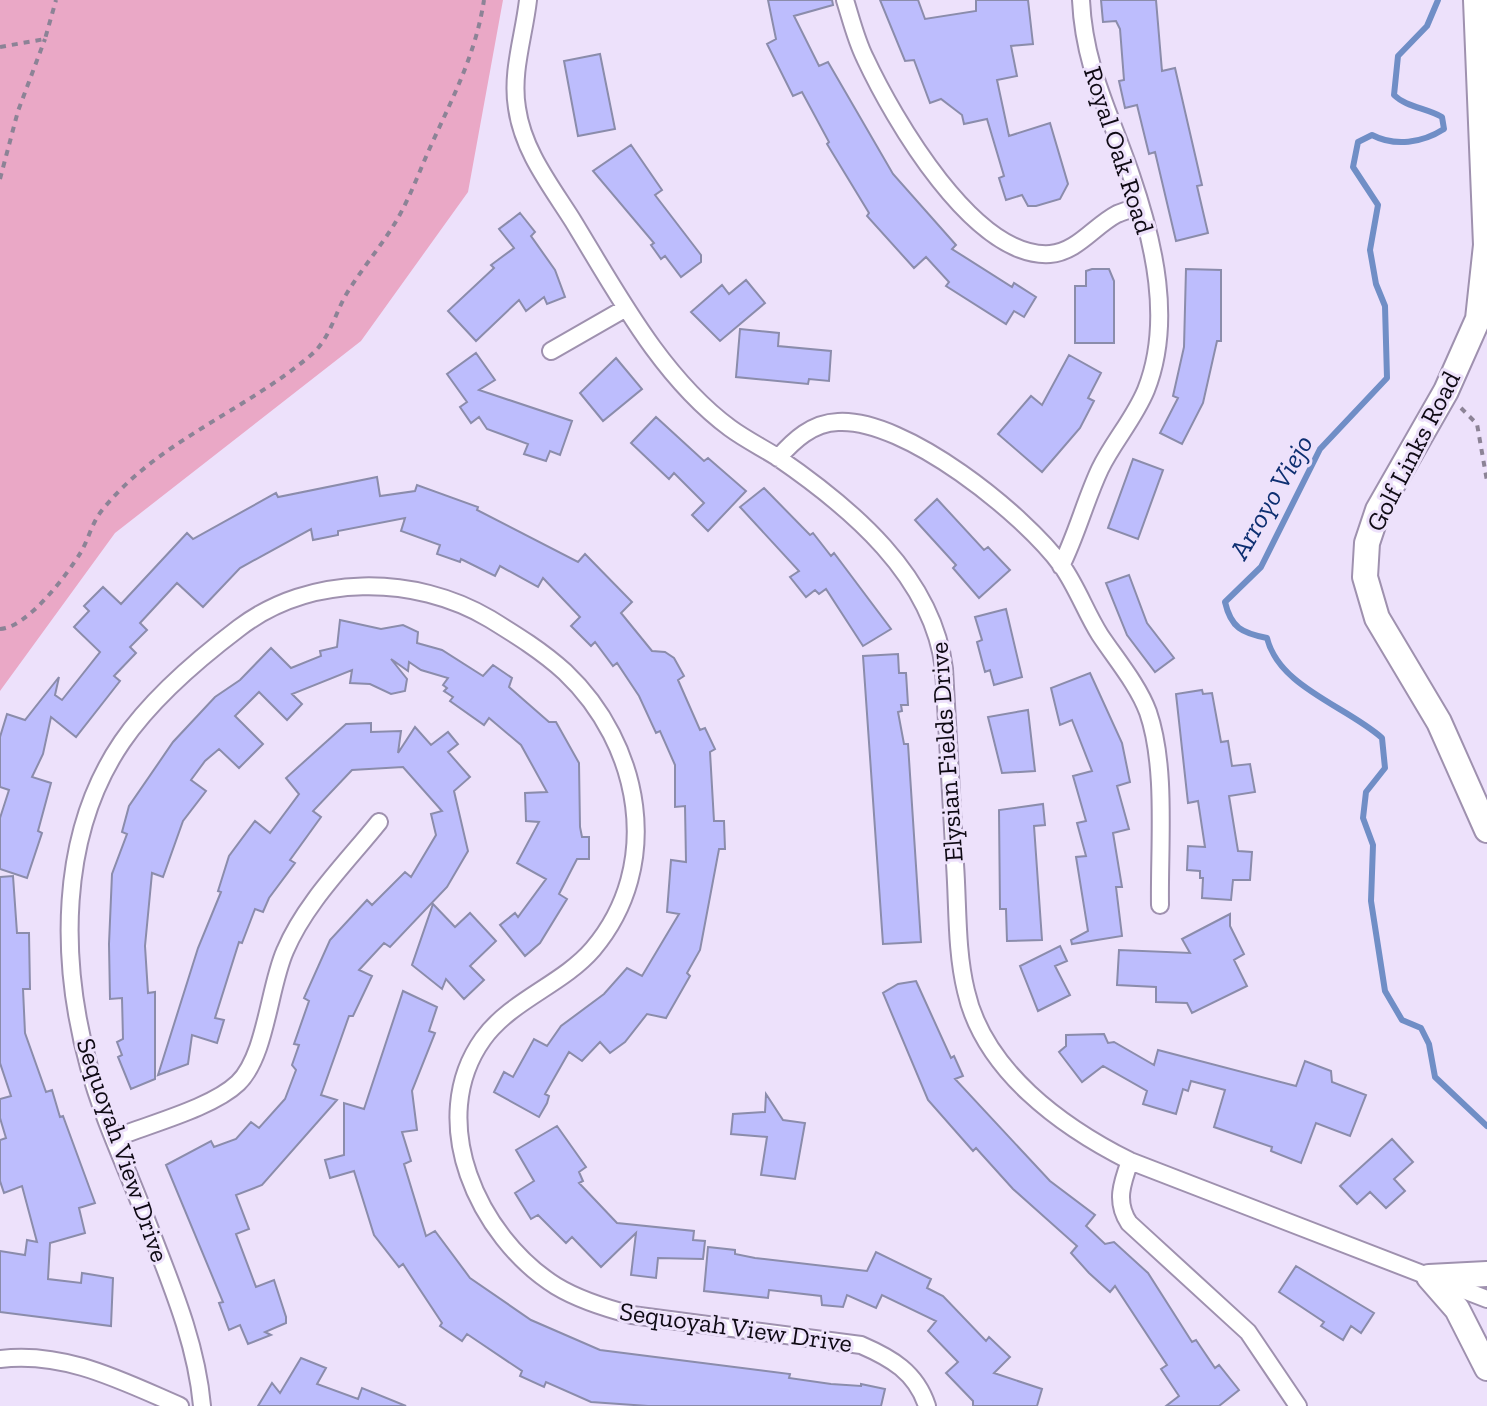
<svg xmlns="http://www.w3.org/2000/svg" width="1487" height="1406" viewBox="0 0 1487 1406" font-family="'Zilla Slab',serif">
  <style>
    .green { fill: #eaa8c6 }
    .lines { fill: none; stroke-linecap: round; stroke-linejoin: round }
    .stream { stroke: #708ec6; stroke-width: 6 }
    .building { fill: #bdbdfd; stroke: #8b8cab; stroke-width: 2 }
    .minor-casing { stroke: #9f91af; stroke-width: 20 }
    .secondary-casing { stroke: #9f91af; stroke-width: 28 }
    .path { stroke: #8c8396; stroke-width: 4; stroke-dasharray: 6 6; stroke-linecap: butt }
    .minor { stroke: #fff; stroke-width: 16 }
    .secondary { stroke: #fff; stroke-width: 24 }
    .labels { text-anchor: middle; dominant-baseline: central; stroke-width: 6; stroke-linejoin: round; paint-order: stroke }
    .street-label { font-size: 26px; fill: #0f0a14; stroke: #ede1fb }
    .water-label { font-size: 28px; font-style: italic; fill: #0e2f71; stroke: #ede1fb }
  </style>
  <rect width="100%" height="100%" fill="#ede1fb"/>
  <!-- green -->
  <path class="green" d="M0,0H503L468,192L361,341L115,533L0,691Z"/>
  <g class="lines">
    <!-- stream -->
    <path class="stream" d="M1438,0L1427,26L1398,56L1394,95C1406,107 1426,108 1442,117L1444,129C1422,143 1395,147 1372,135L1358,142L1353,167L1378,205L1370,250L1376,284L1385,306L1387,378L1320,449L1261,567L1225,602C1231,628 1242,633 1267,638C1279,687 1346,706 1382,738L1385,768L1366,792L1363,818L1373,845L1371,901L1385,991L1402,1020L1421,1028L1429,1044L1435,1077L1487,1126"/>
  </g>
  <!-- building -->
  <path class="building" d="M768,0H832L833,5L794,16L819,66L828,62L893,174L956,245L952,249L1012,287L1014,283L1036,297L1024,317L1014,311L1006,324L946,286L949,282L926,257L914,268L867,216L869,213L827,144L829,142L802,92L793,96L767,44L776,39Z
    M880,0H918L925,19L976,11V0H1028L1033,44L1011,46L1017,76L997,80L1009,136L1050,123L1068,184L1060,199L1036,206H1028L1022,195L1006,200L999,178L1004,176L987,119L964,124L962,115L941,99L930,103L914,60L905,61Z
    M1101,0H1156L1162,71L1175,68L1202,185L1197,186L1208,233L1176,241L1155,152L1149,154L1137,105L1125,108L1119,81L1124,80L1120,29L1116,21L1103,22Z
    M600,54L615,129L578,136L564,61Z
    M631,145L662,190L655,195L701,255V262L681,277L665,256L661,259L651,245L654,243L593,171Z
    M520,213L535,232L531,236L555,270L565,297L547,304L544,297L526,311L519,300L476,341L448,311L494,268L491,265L514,248L499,229Z
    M1092,269H1109L1114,281V343H1075V286H1086V271Z
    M1186,269L1221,270V341H1217L1203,403L1182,444L1160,433L1178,398L1173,396L1184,347Z
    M746,280L765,303L720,341L691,312L722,285L729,294Z
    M740,329L779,333L778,346L831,351L829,381L809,379L808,384L736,377Z
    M476,353L495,380L479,390L572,421L560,455L550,451L546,461L524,454L528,444L487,429L479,417L471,423L460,407L467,402L447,374Z
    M1069,355L1101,373L1088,398L1094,401L1080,428L1042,472L998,434L1031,396L1042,405Z
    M616,358L642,389L603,421L580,393Z
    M656,417L704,461L708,458L746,491L708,531L692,515L704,503L674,473L669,479L631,443Z
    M1133,459L1163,470L1138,539L1108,528Z
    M377,477L380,496L415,491L417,485L478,507L477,510L578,562L585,554L632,602L621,613L652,651L665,652L674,658L684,676L678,680L700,730L705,728L715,749L710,752L714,821H724L725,849H719L700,950L687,973L690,976L666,1018L647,1014L625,1042L610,1053L600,1042L582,1061L569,1052L545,1094L549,1096L547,1103L539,1117L494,1092L504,1072L513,1077L534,1039L547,1046L561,1026L604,994L627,968L642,976L679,914L667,912L671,860L686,862L685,806L675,807V765L660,731L656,733L639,696L617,663L613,666L595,642L591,646L571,626L580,617L543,578L538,587L500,566L495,576L461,559L460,562L437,554L440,545L401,531L405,518L338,531V535L313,540L311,529L240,568L203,607L177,583L140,623L147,630L130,647L136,653L114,676L120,681L76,737L51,717L43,754L32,777L51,783L38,831L42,833L27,878L0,869V818L9,790L0,787V737L7,714L25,720L59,677L55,695L62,700L100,652L74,627L89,611L84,606L103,587L121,604L187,533L193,539L276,493L278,497Z
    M764,488L810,535L813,533L831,556L834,553L891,629L863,646L826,589L819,594L815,590L806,597L790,577L799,571L740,507Z
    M937,499L984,550L988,547L1010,570L979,598L953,568L956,565L915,520Z
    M1129,575L1147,623L1174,658L1155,672L1127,635L1106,583Z
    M1006,609L1022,677L994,685L990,670L985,672L977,642L982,640L975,617Z
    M340,620L381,629L403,625L418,632L417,643L442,650L483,676L493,665L512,678L509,687L549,722H556L579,763L580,827L582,837H589V859H577L559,894L567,899L540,943L525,956L500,925L515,913L518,917L546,879L517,863L539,822L526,821L525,793L547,792L521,745L489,718L484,725L450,701L453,697L444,691L447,688L443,685L448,678L421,670L409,662L408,671L391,659L407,679L405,691L391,694L370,684L350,683L352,670L292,694L302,704L287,720L259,692L235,716L263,744L239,768L219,749L205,761L191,780L206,791L183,821L163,877L152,873L145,946L148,993L155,992V1079L131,1089L118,1057L122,1055L117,1042L123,1039L122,998L110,999L109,944L112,874L127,834L122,832L129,806L173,742L215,697L240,680L271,648L291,668L321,656L320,651L337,647Z
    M898,654L899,673H906L908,705H901L902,711L898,712L904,744H908L921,942L883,944L863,656Z
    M1090,673L1122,743L1130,782L1117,786L1129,829L1113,833L1122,887H1116L1122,936L1072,944L1071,940L1088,931L1076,857L1086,856L1077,823L1086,821L1073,776L1092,771L1072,720L1060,725L1051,688Z
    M1202,690L1203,694L1212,693L1221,742L1228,741L1232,766L1250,764L1255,792L1229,796L1238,851L1252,852L1250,880H1233L1231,900L1202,898L1203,878H1200V871L1187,870L1188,846L1205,847L1198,801L1188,803L1176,694Z
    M1028,710L1035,771L1002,773L988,717Z
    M371,723V732L401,731L398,753L415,727L431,745L448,732L458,744L448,752L470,777L454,791L468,851L447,887L390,947L384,943L359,970L372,976L353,1016H349L321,1095L337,1100L262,1185L236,1195L249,1229L236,1234L256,1287L274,1280L286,1317V1323L265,1332L271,1335L248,1344L240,1325L229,1330L219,1303L223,1302L166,1165L211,1141L214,1147L236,1139L251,1122L259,1128L285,1099L296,1070L292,1065L299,1045L294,1044L309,1001L304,998L330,940L367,900L372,905L405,872L411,877L436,835L431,814L442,811L403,767L352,770L313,811L321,817L290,860L295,863L269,898L263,912L255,909L242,943L239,942L215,1018L224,1020L217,1043L192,1035L188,1064L158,1075L198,948L221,892L218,891L229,856L255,821L270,833L299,794L286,778L346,724Z
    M1043,804L1045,825L1034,826L1042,940L1007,941L1006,909H1000L999,810Z
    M13,876L17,933H29L30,989H23L25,1033L46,1092L52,1090L60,1117L63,1116L95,1203L79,1208L85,1233L50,1243L48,1279L81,1283L82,1273L113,1278L111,1326L0,1312V1251L25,1255L27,1240L37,1242L22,1186L4,1193L0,1181V1140L6,1138L0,1118V1099L11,1096L0,1063V877Z
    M433,904L455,927L470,913L496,941L470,966L484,980L464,999L446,979L442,989L412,965Z
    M1230,914V926L1244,954L1234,960L1247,986L1192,1013L1187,1003L1156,1002V987L1117,985L1119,950L1190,953L1182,939Z
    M1060,946L1067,961L1055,966L1070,995L1038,1011L1020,966Z
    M916,981L951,1058L954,1056L963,1076L955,1079L1050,1181L1095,1215L1086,1226L1105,1244L1114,1242L1148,1273L1192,1342L1196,1340L1215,1368L1219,1365L1239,1390L1219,1406H1166L1179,1396L1161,1369L1167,1365L1115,1286L1110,1292L1089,1273L1071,1253L1077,1246L1013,1189L976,1148L973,1151L928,1100L883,993L898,984Z
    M403,991L437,1007L429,1031L435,1033L412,1091L417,1130L402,1132L411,1161L404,1164L426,1236L435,1231L470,1278L531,1320L600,1350L790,1374L789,1378L831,1384L861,1386V1384L885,1389L881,1406H648L591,1402L546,1382L544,1387L520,1376L522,1371L467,1334L462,1341L440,1326L442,1323L403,1264L399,1267L374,1235L354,1171L330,1178L325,1160L344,1155V1103L364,1109Z
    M1104,1034L1108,1043L1114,1042L1154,1065L1158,1050L1296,1086L1305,1061L1331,1071L1332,1082L1366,1095L1350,1136L1316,1123L1301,1163L1271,1151L1272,1147L1214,1127L1225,1090L1191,1081L1188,1091L1183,1089L1176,1114L1143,1104L1147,1091L1103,1066L1082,1082L1059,1052L1066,1046V1035Z
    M766,1094L783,1120L805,1123L795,1179L761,1175L767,1137L731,1134L733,1114L765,1112Z
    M557,1126L586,1167L579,1172L583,1181L579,1183L617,1223L694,1231L693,1240L705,1241L703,1259L658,1258L656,1278L631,1275L636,1233L601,1267L572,1237L566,1243L538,1215L531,1219L515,1193L534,1181L516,1150Z
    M1392,1139L1413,1162L1394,1179L1405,1191L1386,1208L1370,1192L1357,1204L1340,1186Z
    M708,1247L735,1250V1254L755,1258L867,1271L876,1252L931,1279L927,1288L943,1296L986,1341L989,1337L1010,1357L994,1373L1042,1389L1037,1406H973V1401L946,1373L958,1362L928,1331L936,1321L882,1295L876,1308L847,1295L843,1307L822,1305L821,1296L769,1290L768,1298L704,1291Z
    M1296,1266L1374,1313L1361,1333L1351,1326L1343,1340L1321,1326L1324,1322L1279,1292Z
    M301,1358L326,1368L317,1384L358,1399L362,1388L406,1406H258L272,1383L280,1393Z"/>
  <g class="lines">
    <!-- minor casing -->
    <g class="minor-casing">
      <path id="minor" d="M528,0C524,36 511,72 517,108C523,151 551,186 573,221C617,293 661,377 730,428C745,439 761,447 777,457C850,507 933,576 944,669C948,734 951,799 955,864C958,906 956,950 966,991C984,1071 1062,1127 1130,1161L1487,1299
        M845,0C851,19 856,40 865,58C893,118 974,259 1050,254C1077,252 1094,226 1117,214C1124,211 1133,209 1140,206
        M551,351L626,308
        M778,458C794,440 812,423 838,422C905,418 1024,514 1062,566C1077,587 1086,613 1100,635C1116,659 1138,685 1148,712C1167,767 1159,846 1160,905
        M1061,566C1077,534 1085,501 1100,469C1113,442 1134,419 1146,390C1173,322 1154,242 1131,175C1110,113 1084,67 1081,0
        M115,1138C149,1124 212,1108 238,1083C266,1056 269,987 285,951C305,903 347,862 379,822
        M1130,1161C1122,1183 1115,1202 1129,1223L1248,1332L1298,1406
        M0,1359C65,1351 122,1381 180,1406
        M202,1406C196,1338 167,1275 143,1211C125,1164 102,1116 89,1067C60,962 58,836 122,742C152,698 198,659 239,628C310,574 414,574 490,619C516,635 542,651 565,672C641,744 664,865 593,949C562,985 511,1000 483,1039C425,1120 478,1237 556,1286C579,1300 605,1308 632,1315L861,1345C891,1358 916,1372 927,1406"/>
    </g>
    <!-- secondary casing -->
    <g class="secondary-casing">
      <path id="secondary" d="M1476,0L1486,245L1478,319L1446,391L1378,510L1367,543L1365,577L1377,618L1439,722L1487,830
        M1429,1277L1457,1309L1487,1368
        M1429,1277L1487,1274"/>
    </g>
    <!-- path -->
    <path class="path" d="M0,47L45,39L56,0
      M0,179L18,111L45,39
      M1461,408L1477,424L1487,481
      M0,629C27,628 67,575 81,552C89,538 92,522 103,509C158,441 245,411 311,355C330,339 335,313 347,293C363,267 383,244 398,218C412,193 421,167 433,141C455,93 476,52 484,0"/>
    <!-- minor -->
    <use href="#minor" class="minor"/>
    <!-- secondary -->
    <use href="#secondary" class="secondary"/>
  </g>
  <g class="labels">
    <!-- street labels -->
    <g class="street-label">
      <text transform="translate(1119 150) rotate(72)">Royal Oak Road</text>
      <text transform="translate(1413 451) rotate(-63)">Golf Links Road</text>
      <text transform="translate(946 752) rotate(-94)">Elysian Fields Drive</text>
      <text transform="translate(123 1150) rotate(71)">Sequoyah View Drive</text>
      <text transform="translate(736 1327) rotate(8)">Sequoyah View Drive</text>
    </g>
    <!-- water labels -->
    <g class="water-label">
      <text transform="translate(1271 497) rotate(-60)">Arroyo Viejo</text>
    </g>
  </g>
</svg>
